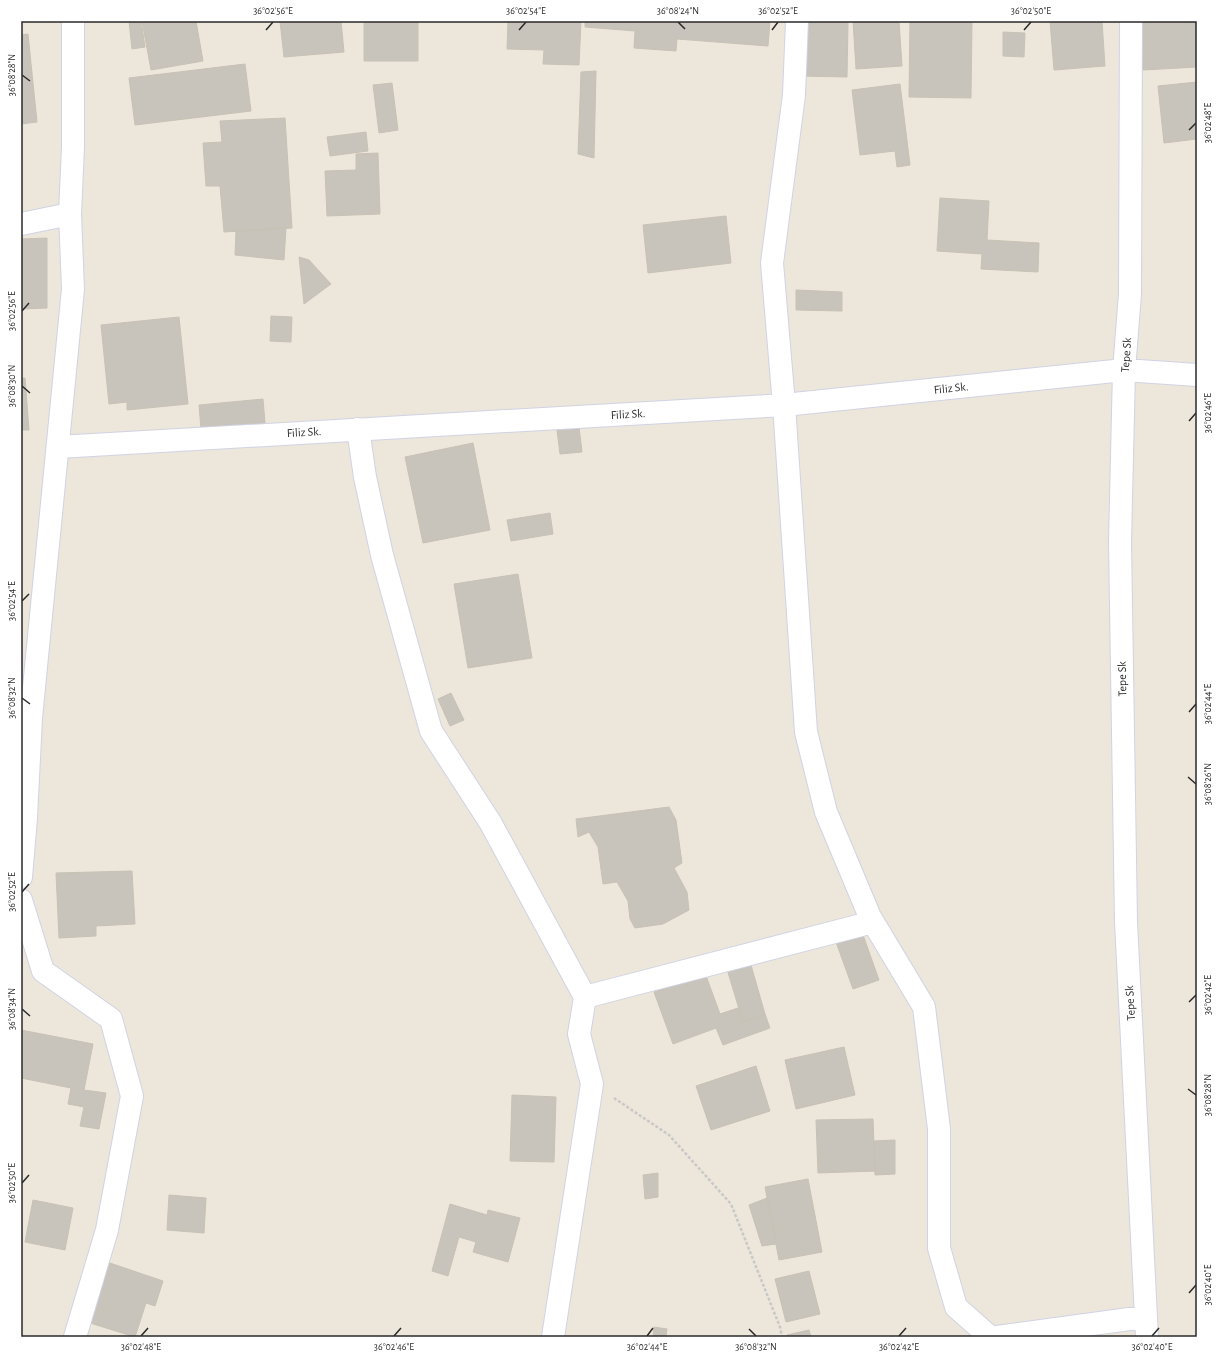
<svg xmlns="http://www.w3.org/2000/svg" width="1218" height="1358" viewBox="0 0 1218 1358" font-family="'Alegreya Sans',sans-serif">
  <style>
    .building { fill: #c8c3bb; stroke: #c8c2b5 }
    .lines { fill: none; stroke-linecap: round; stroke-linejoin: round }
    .minor-casing { stroke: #d0d3e4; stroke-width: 24 }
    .path { stroke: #c8c8c8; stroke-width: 2.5; stroke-dasharray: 3 2; stroke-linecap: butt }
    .minor { stroke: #fff; stroke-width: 22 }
    .ticks { fill: none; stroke: #2a2a2a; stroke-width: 1.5 }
    .labels { text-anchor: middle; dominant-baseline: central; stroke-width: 4; stroke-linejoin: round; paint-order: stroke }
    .street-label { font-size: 12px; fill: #2a2a2a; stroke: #fff }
    .neatline { fill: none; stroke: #2a2a2a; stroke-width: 1.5 }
    .ticks-label { font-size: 10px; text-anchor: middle; fill: #2a2a2a }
  </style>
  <rect width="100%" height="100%" fill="#ede6db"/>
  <!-- building -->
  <path class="building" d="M129,21H141L145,47L132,49Z
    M142,21H196L203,61L151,70Z
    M280,21H341L344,52L284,57Z
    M364,21H418V61H364Z
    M508,21H581L579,65L543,64L544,50L507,49Z
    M585,21H770L768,46L677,39L676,51L634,48L635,31L585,27Z
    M800,21H848L847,77L800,76Z
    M853,21H899L902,66L856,69Z
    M910,21H972L971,98L909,97Z
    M1050,21H1102L1105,66L1054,70Z
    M1140,21H1197V67L1143,70Z
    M1003,32L1025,33L1024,57L1003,56Z
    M28,34L37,122L21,124V35Z
    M245,64L251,111L135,125L129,78Z
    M596,71L594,158L578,154L581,72Z
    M1197,82V139L1164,143L1158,86Z
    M392,83L398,130L379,133L373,85Z
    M900,84L910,165L897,167L895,151L860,155L852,90Z
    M285,118L292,228L224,232L220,186H206L203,143L222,142L220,121Z
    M366,132L368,151L330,156L327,137Z
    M378,153L380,214L327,216L325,171L356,170V154Z
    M940,198L989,201L987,240L1039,243L1038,272L981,269L982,254L937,251Z
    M726,216L731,263L648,273L643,225Z
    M286,228L284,260L235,255L236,231Z
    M47,238V308L21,309V239Z
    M299,257L309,260L331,284L304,304Z
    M796,290L842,292V311L796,310Z
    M271,316L292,317L291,342L270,341Z
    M179,317L188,404L127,410V402L109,404L101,325Z
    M21,378H25L29,430H21Z
    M263,399L265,423L201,429L199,405Z
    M579,427L582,452L560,454L557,430Z
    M473,443L490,530L423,543L405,457Z
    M550,513L553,534L511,541L507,520Z
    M518,574L532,658L468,668L454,584Z
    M451,693L464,720L450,726L438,699Z
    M669,807L676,820L682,863L674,868L687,892L689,910L663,924L635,928L630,919L628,901L617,882L603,884L598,847L589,832L578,837L576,819Z
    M132,871L135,924L96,926V936L59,938L56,873Z
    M862,932L879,980L853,989L836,942Z
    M749,958L765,1014L743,1022L726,966Z
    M705,973L720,1014L738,1008L743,1022L765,1014L770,1028L723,1045L716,1028L673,1044L654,992Z
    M21,1030L93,1044L84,1090L106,1093L99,1129L80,1126L84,1107L68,1104L71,1088L21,1078Z
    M844,1047L855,1095L796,1109L785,1060Z
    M756,1066L770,1111L711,1130L696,1086Z
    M512,1095L556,1097L554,1162L510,1161Z
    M873,1119L875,1171L818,1173L816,1120Z
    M895,1140V1174L875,1175L874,1141Z
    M658,1173V1197L645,1199L643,1175Z
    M808,1179L822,1252L779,1260L765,1187Z
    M169,1195L206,1198L204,1233L167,1230Z
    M767,1198L776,1244L762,1246L749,1205Z
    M33,1200L73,1208L65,1250L25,1242Z
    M450,1204L487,1215L488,1210L520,1218L508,1262L473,1252L476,1242L459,1237L448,1276L432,1271Z
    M107,1262L163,1281L155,1306L146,1303L135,1337L87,1322Z
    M809,1271L820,1314L786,1322L775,1279Z
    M654,1327L667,1329L666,1337H653Z
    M809,1330L811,1337H787V1335Z"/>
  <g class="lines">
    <!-- minor casing -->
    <g class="minor-casing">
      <path id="minor" d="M797,21L794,95L772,263L784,405L806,732L826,812L870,917L924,1007L939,1129V1248L956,1307L990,1337
        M1131,21L1130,294L1124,370L1120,542L1126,922L1147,1337
        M21,224L70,214
        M358,429L365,477L382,555L431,731L490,822L585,997L579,1034L592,1084L553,1337
        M58,447L784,405L1124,370L1197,375
        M21,877L26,818L31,718L73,289L70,214L73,147V21
        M21,900L43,971L111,1019L132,1096L107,1230L75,1337
        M585,997L873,922
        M997,1337L1144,1317"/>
    </g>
    <!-- path -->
    <path class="path" d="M614,1098L669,1135L731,1204L780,1327L782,1337"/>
    <!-- minor -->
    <use href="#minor" class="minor"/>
  </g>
  <!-- ticks -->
  <path class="ticks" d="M678,22L685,29M266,30L273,22M519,30L526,22M772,30L778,22M1024,30L1031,22M22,75L30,81M1189,130L1196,123M22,311L29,303M22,386L30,393M1189,421L1196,413M22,601L29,594M22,698L30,704M1189,712L1196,704M1188,777L1196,784M22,892L29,884M1189,1002L1196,995M22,1009L30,1016M1188,1089L1196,1095M22,1183L29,1175M1189,1293L1196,1285M749,1329L756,1336M141,1336L148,1328M394,1336L401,1328M647,1336L653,1328M899,1336L906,1328M1152,1336L1159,1328"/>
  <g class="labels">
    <!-- street labels -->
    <g class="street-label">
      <text transform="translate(1126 355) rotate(-86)">Tepe Sk</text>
      <text transform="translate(951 388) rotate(-6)">Filiz Sk.</text>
      <text transform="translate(628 414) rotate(-3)">Filiz Sk.</text>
      <text transform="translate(304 432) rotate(-3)">Filiz Sk.</text>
      <text transform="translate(1122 679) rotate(-91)">Tepe Sk</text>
      <text transform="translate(1130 1003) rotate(-93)">Tepe Sk</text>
    </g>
  </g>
  <!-- border -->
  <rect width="1218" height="1358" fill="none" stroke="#ffffff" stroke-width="44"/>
  <rect x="22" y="22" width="1174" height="1314" class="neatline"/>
  <g class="ticks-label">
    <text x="273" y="14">36°02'56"E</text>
    <text x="526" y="14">36°02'54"E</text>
    <text x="678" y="14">36°08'24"N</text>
    <text x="778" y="14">36°02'52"E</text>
    <text x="1031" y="14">36°02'50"E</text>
    <text transform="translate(11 75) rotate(-90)" y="4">36°08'28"N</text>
    <text transform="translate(1207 123) rotate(-90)" y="4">36°02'48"E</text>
    <text transform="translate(11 311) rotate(-90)" y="4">36°02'56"E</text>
    <text transform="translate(11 386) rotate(-90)" y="4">36°08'30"N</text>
    <text transform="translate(1207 413) rotate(-90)" y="4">36°02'46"E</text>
    <text transform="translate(11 601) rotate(-90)" y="4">36°02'54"E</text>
    <text transform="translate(11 698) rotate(-90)" y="4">36°08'32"N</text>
    <text transform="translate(1207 704) rotate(-90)" y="4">36°02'44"E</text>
    <text transform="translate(1207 784) rotate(-90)" y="4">36°08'26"N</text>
    <text transform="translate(11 892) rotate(-90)" y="4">36°02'52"E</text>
    <text transform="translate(1207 995) rotate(-90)" y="4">36°02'42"E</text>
    <text transform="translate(11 1009) rotate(-90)" y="4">36°08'34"N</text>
    <text transform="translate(1207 1095) rotate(-90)" y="4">36°08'28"N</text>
    <text transform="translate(11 1183) rotate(-90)" y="4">36°02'50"E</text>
    <text transform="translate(1207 1285) rotate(-90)" y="4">36°02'40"E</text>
    <text x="141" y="1350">36°02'48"E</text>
    <text x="394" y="1350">36°02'46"E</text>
    <text x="647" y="1350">36°02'44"E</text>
    <text x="756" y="1350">36°08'32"N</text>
    <text x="899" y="1350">36°02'42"E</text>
    <text x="1152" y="1350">36°02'40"E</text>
  </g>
</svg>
